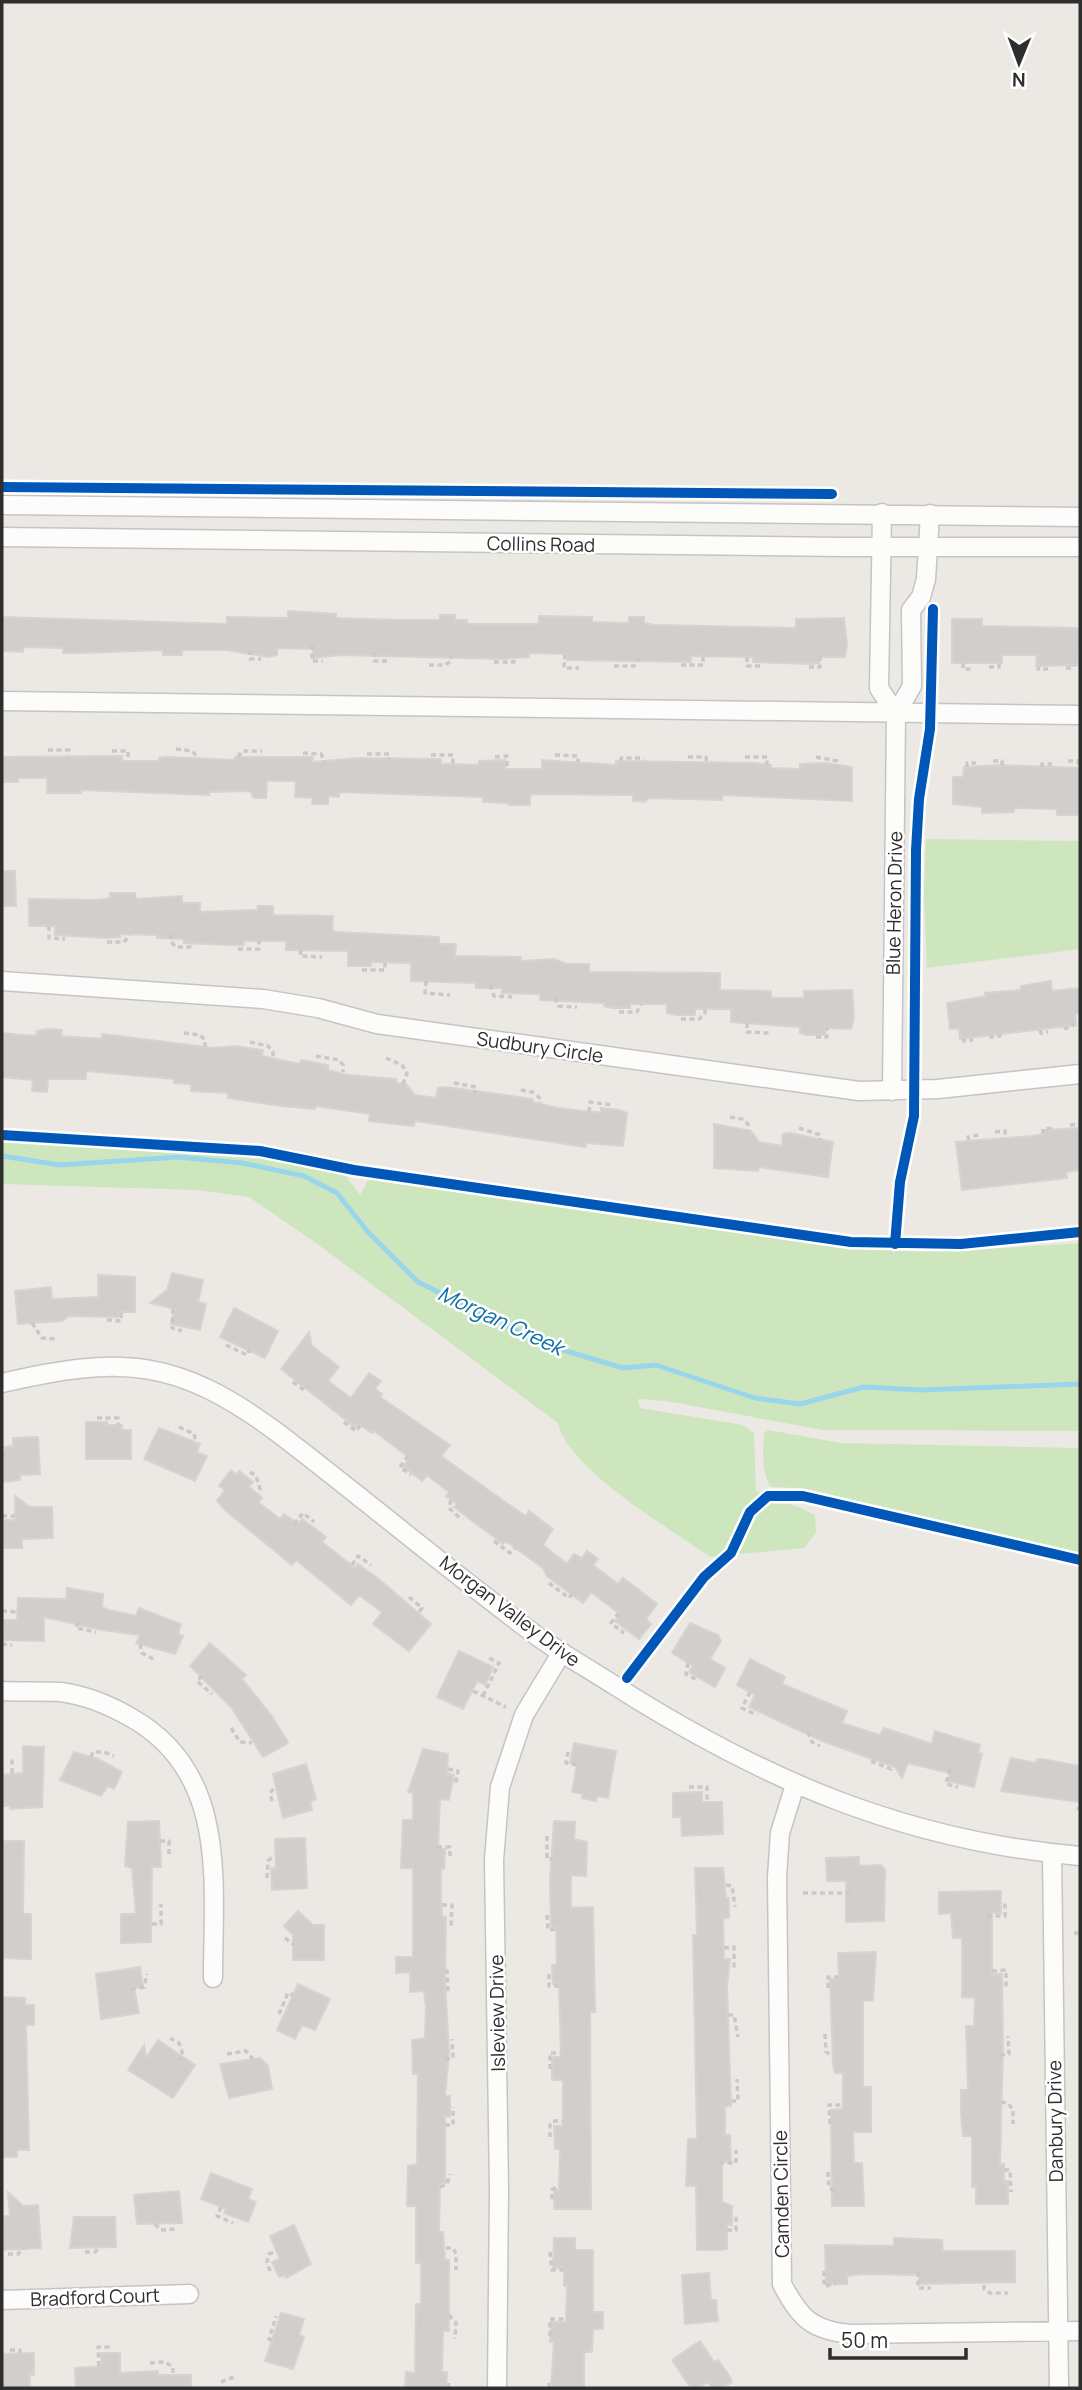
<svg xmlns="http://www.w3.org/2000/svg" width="1082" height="2390" viewBox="0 0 1082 2390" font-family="Manrope,sans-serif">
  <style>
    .green { fill: #cee6be }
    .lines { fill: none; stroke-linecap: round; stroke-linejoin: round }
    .stream { stroke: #99d6ec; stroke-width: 5 }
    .building { fill: #d1cecb; stroke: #d7d4d0; stroke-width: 2 }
    .minor-casing { stroke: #c5c4c5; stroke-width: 21 }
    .path { stroke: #c9c9c8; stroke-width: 3.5; stroke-dasharray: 5 3.5; stroke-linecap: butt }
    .minor { stroke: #fcfcfb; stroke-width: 18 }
    .cycleway-casing { stroke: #fff; stroke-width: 15 }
    .cycleway { stroke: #0057b8; stroke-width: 10 }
    .labels { text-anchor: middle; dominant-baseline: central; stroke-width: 5; stroke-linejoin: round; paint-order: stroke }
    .street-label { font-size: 19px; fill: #2e2e2e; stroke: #fff }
    .water-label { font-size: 21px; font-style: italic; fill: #0d6fa3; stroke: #fff }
  </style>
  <rect width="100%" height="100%" fill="#ece8e4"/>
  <!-- green -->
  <path class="green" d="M926,839L1080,841V949L927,968L924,892Z
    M2,1142L266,1156L343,1172L360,1195L370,1177L875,1250L937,1252L1080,1243V1431L823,1430L666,1401L638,1399L640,1408L743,1425L754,1433L756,1491C776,1501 795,1504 815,1515L816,1533L804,1548L710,1557C670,1528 568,1470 558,1423L316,1243L249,1197L197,1190L2,1184Z
    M768,1430L841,1443L1080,1448V1553L840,1497L796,1488L771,1487C761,1473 763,1449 764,1433Z"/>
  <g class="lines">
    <!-- stream -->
    <path class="stream" d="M2,1156L60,1165L178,1157L242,1163L304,1176L337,1193L368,1232L418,1282L546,1345L623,1368L656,1365L755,1398L800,1404L864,1387L922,1390L1080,1384"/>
  </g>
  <!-- building -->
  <path class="building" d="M288,611L336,614V618L397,620H440V615H455V620H467V624H539V616L592,617V622L629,623V617H644V623L654,625L796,628V619L844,618L847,645L845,657H819V663L810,664L753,662V657L691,656V662L567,660L568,654L529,653V657L503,659L340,655L313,658V649L277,648V655L268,657L227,650H182V655H163V650L80,653H63V648L23,647V652L2,651V617L227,624V617L288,618Z
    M952,619H982V626L1080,628L1078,665L1036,666L1037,655H1002V663H952Z
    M122,756V761H159V758L168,757L235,760V757H313L312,762L359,758L441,759V764L479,765V761L505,760V769H542V760L616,765V761L755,763L771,765V768L800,769V764L826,763L852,767V801L722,795V800L648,798L645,802L633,801V795L530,794V805H509V803L483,802V797L339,792V797L328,796V804H312L313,798L295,797L296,781H267L266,798H254L250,791L209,792V795L81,790V793H47V778H18V782H2V757Z
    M1001,765L1080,768V815H1057V809L1014,808V812L982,813V807L953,804V777H963L964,767Z
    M2,871H15L16,906H2Z
    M110,893H135L136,899L182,896V903H200V912L257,910L258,906H273V915L333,916L332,929L336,932L439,937V944H456L455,956L521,957V961L554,959L567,964H589V972L720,973V990L771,991V998H804V991L852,990L854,1017L851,1029L825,1028V1035H807L800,1033V1027L731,1022V1009H695V1015H676L667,1013V1004H630V1008H612L604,1006V1003L540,1000V994L502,993V988H476V983L411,981V963L371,962V966H348V951L286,950V941H244V945H230L184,943V939L157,938V935L120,934V937L107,938L55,935V926H29V899L99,900L110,898Z
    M1051,981L1052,991L1080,988V1014H1075L1076,1025L960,1039L959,1028L950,1029L947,1003L986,996L985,993L1021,990V986Z
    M46,1029L62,1030L61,1036L102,1039V1034L213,1048L235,1046L263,1050L262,1056L300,1064L301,1060L328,1065V1070L348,1075L396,1079V1083L406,1084L415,1095L436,1098L438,1088L446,1087L533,1099V1102L557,1108L592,1112H601V1108L619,1110L627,1113L623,1146L586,1143V1147L415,1121L414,1126L369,1121L370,1114L316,1106L315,1109L281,1106L228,1098V1093L191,1091V1084L174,1083V1079L86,1071V1079H48L47,1092L32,1091L33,1080L2,1077V1033L36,1036L37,1031Z
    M714,1124L751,1131L759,1142L782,1146L783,1134L791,1133L833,1142L828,1177L759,1167L758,1171L714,1168Z
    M1080,1128V1170L1066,1172L1067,1178L962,1190L956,1142L1032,1136L1045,1134V1130Z
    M172,1273L203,1280L198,1302L206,1304L200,1330L171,1324L175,1309L150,1303L167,1290Z
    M98,1275L135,1277V1312H118V1317L69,1316L62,1321L18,1324L15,1291L51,1287L52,1299L98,1297Z
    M234,1308L278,1331L265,1358L220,1337Z
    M309,1332L312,1346L339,1367L328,1381L351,1398L369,1373L381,1381L375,1389L382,1394L380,1397L450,1445L441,1456L508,1504L526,1516L529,1511L553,1529L543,1545L567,1564L574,1554L582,1558L587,1551L598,1559L593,1565L618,1584L623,1578L657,1604L646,1619L651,1624L639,1639L615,1621L620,1614L591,1592L583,1603L547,1576L543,1568L506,1541L503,1544L454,1507L457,1504L446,1496L449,1492L427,1475L422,1481L403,1466L410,1458L374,1431L372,1433L358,1423L355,1427L281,1369Z
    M86,1422H107V1425H122V1430H131V1459H86Z
    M159,1428L200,1444L197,1452L207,1456L195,1481L144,1459Z
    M38,1437L40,1474L20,1475V1480L2,1482L4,1447L13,1446V1438Z
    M231,1470L236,1475L239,1471L253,1482L249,1487L262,1498L258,1502L280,1519L284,1514L298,1524L302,1519L326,1537L322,1542L355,1568L358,1564L380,1580L431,1624L409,1651L373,1624L382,1612L359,1595L351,1605L296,1560L292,1565L226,1511L217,1501L225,1490L219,1486Z
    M15,1496L30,1507H52L53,1538L22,1539V1548H4L2,1520H15Z
    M67,1588L103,1594L102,1607L108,1610L136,1616L139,1608L181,1624L178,1634L183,1636L175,1654L136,1643L140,1635L102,1630L44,1617V1641L2,1640V1620H17L18,1598L66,1599Z
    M690,1623L718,1635L721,1641L710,1659L725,1668L715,1687L689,1672L693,1666L672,1653Z
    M210,1643L246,1675L242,1679L271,1715L288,1742L285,1745L263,1757L231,1707L190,1666Z
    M459,1651L493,1667L485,1685L477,1681L463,1709L437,1697Z
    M750,1659L785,1677L782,1684L847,1711L842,1723L880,1735L884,1728L932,1744L935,1731L980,1745L978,1753L982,1754L974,1787L948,1781L950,1773L908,1763L902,1778L895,1767L822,1741L749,1707L755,1695L737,1685Z
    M574,1743L616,1751L608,1798L597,1796L596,1801L582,1798L583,1794L572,1792L577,1764L570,1763Z
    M23,1746L44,1747L42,1807L10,1809V1806H2V1775L23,1773Z
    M423,1749L448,1754L447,1773L454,1775L449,1800L440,1799L438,1849H445L444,1869H441V1901L442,1916L446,1917L445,1981L449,2052L445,2096H450V2117L445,2116V2183H440L439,2232H443L445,2260H449V2331H443L442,2372H447L446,2388H405L406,2372L415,2373L416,2304H421V2263H416V2206H407L408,2166L417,2164L418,2074H413L412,2040L425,2038L426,2007L424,1991L410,1992V1972L396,1973V1957H413V1868H401L403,1820H413V1793L408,1792Z
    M74,1752L98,1759L122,1772L114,1789L108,1786L101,1796L60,1780Z
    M1011,1758L1036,1763L1037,1759H1042L1080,1766V1802L1001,1791Z
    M306,1764L316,1799L310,1802L312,1810L283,1818L273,1774Z
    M702,1792V1802H722L723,1834L682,1836L681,1817H673V1793Z
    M159,1821L161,1867H152L151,1942L121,1943V1914H136L132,1868L125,1866L128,1822Z
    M554,1821L575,1822L574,1839L587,1842L586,1876L571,1875V1908L593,1907L595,2012H590L591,2209H554V2190H559L560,2149H555L554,2126H563V2080H552V2057H561L559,1984H553L552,1965H557L556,1927H551L550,1881Z
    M305,1838L307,1888L272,1890L271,1868H276L275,1839Z
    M2,1841H24L23,1914H31V1959L2,1958Z
    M859,1857V1866L881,1865L885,1870L884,1921L846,1922V1881H827L826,1858Z
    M695,1868H723L726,1898H729V1918H723L724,1959H730L727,1986L731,2106L725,2107V2135H730L731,2162H722V2202L732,2206V2225H727V2249L721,2250H697L696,2186H686L688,2139H697L693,1935H697Z
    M1001,1891V1913H992V1974H1002L1003,2048L1000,2165L1004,2164V2181H1008V2204H976V2187H972V2136H963L961,2114V2090H968L966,2026H974L975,1998L962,1997V1938H953L951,1913L939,1914V1892Z
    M298,1911L313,1925H324V1960H293V1935L284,1926Z
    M876,1952L873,2000L863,2001V2087H871V2132H853L854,2163H862L864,2206H832L831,2110L842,2109L843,2106V2073H835L833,2064L830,1979H839L838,1953Z
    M140,1967L143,1986L134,1988L139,2013L101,2019L96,1974Z
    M298,1984L330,1999L315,2030L302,2025L295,2039L277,2030Z
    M2,1997L25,1998V2005H34V2025H26L29,2150H17V2157H2Z
    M158,2040L195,2065L173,2098L128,2070L144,2045L146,2058Z
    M260,2058L268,2066L272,2089L229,2098L220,2064Z
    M211,2173L252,2189L248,2199L256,2202L248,2222L224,2213L226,2209L201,2199Z
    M179,2191L182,2223L137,2224L134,2195Z
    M8,2192L23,2206L38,2205L41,2248L2,2250V2216H10Z
    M74,2217H115L116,2247L70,2248Z
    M294,2225L311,2264L286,2278L285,2275L279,2277L272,2262L280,2259L270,2236Z
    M554,2238H575V2250H593V2312H603V2329H593L592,2352H584V2388H551L554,2342H550L551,2322H566L567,2286H564V2268H553Z
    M894,2238L942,2240L943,2251H1015V2282L919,2284V2275L864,2274L847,2276V2284H826L825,2245L894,2246Z
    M709,2273L711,2300H716L718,2321L685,2324L682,2275Z
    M281,2313L304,2319L299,2335L304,2337L293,2369L265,2361Z
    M700,2341L714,2362L718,2360L728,2374L732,2382L722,2388H712L708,2382L698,2388H691L672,2360Z
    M34,2353V2375L30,2374V2388H2V2354Z
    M101,2353H120V2373L158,2371V2375H191V2388H76L75,2368L102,2366Z"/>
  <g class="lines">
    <!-- minor casing -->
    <g class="minor-casing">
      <path id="minor" d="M2,505L1080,517
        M882,513L879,688L896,714
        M2,537L843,547H1080
        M2,701L1080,715
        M2,981L263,999L318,1008L377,1024L859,1091L938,1089L1080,1074
        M892,1091L896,714L912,686L911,610L921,597L926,579L930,514
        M2,1383C122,1355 177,1358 278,1433C367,1501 452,1573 541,1639C566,1656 592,1671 617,1687C764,1780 905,1841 1080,1856
        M2,1691C21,1692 41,1691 60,1692C85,1695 109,1705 130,1717C229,1772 213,1881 213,1978
        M795,1785L780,1833L777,1877L782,2284C800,2318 811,2330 850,2334L1080,2331
        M1052,1853L1059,2388
        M2,2300L189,2294
        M497,2388L499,2190L494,1860L500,1787L524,1715L562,1652"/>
    </g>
    <!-- path -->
    <path class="path" d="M312,645V661H323
      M250,650V659H261
      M374,652V661H387
      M565,654L564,668H579
      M747,657V666H762
      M494,662H514V657
      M963,663V669H973
      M429,665H445L451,661V656
      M681,665H703V657
      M614,666H634L638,659
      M1039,666L1038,669H1048
      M809,667H820V656
      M989,667H999V664
      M1066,668H1073V665
      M176,749L192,751L199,758
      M48,750H69V755
      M112,751H128V761
      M303,753L321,754L325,762
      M367,754H389V760
      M431,755H453V764
      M555,755L578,756V762
      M238,757L242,751H262
      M495,757L507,756V770
      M688,757H706L707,764
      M745,757H767V765
      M816,757L837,761V766
      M621,761V758H644
      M993,761H1002V767
      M1068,761H1078V768
      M967,767V763H976
      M1042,767V764H1052
      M49,926V938L65,939
      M171,934V942L176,947H192
      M107,942H124L130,935
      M238,949H259V941
      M301,950L300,956L322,957
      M362,970H385V963
      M426,981L425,993L450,995
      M490,985L494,996L512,997
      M555,998L558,1006L577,1007
      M619,1012H637L641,1004
      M681,1019H699L705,1014V1009
      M747,1023V1032L770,1033
      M1064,1029L1074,1025
      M1040,1030L1041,1033L1048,1032
      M184,1033L200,1035L205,1040V1047
      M816,1037H827V1027
      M989,1037L1000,1036L999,1033
      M964,1038V1041L973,1040
      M250,1042L268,1046L273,1052V1058
      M316,1056L339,1060L343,1065V1072
      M386,1058L402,1065L407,1073L403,1084
      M454,1083L476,1087L475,1093
      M521,1090L532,1092L541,1099L540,1103
      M589,1112L590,1102L612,1105
      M730,1117L742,1119L748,1124L747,1131
      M1070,1125L1080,1124V1127
      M799,1128L820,1135V1140
      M995,1132L1005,1131L1006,1138
      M1043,1134V1129L1054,1128
      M969,1140L968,1137L979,1135
      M173,1309L172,1328L182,1331
      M107,1320L121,1321V1312
      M32,1323L42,1338L57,1339
      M226,1345L247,1355L250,1349
      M293,1382L304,1390L307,1386
      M97,1418H118V1425
      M344,1422L356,1431L362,1423
      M179,1427L194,1434L196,1442
      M2,1454H5
      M408,1456L400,1467L411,1475
      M250,1472L256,1476L260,1489L258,1494
      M451,1500L449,1508L462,1520
      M2,1516H15
      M294,1524L303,1513L314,1522
      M494,1541L510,1553L515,1548
      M352,1565L358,1556L371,1565
      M549,1583L569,1598L572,1594
      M409,1597L422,1608L417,1615
      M2,1611L16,1612
      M619,1613L611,1623L624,1633
      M78,1622L76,1628L96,1632
      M2,1644L12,1645
      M140,1644L142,1653L155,1660
      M688,1663L686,1674L697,1680
      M202,1676L197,1681L212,1694
      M473,1691L506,1707
      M750,1692L742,1708L757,1715
      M483,1696L499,1663L487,1657
      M231,1728L240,1742L252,1743
      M808,1732L812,1742L820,1746
      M568,1752L566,1763L577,1765
      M91,1757L93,1752H104L114,1756
      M871,1761L891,1769L893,1766
      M448,1769L458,1771L455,1786
      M950,1769L946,1784L958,1787
      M12,1773V1759
      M689,1787H707V1802
      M272,1801L270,1793L276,1786
      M1077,1808L1080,1809
      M547,1836V1859H552
      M160,1841H169V1857
      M437,1847H450V1859
      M267,1878L268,1861L275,1855
      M726,1885L732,1886L735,1907
      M803,1893H853
      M442,1905H452L451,1927
      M547,1915L548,1930L558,1929
      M987,1916H1005V1902
      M152,1924H161V1904
      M1074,1933H1080
      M285,1938L294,1945
      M724,1948L734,1947V1971
      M445,1971H447L448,1991
      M992,1971L1006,1970V1989
      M549,1974V1986H560
      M828,1988V1977H842
      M131,1989L144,1987L147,1974
      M279,2014L288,1993L293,1995
      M728,2015H734L738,2037
      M825,2034L826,2052L833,2056
      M170,2038L179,2043L183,2055L180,2060
      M227,2054L246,2051L253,2059
      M1000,2055L1009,2054L1008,2036
      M445,2059L453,2058L452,2039
      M550,2069V2053H561
      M731,2101H738L737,2079
      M1001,2102L1008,2103L1013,2110V2124
      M830,2124L829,2105H843
      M445,2125H453V2107
      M550,2137V2125L553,2121H563
      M719,2163H736V2150
      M1004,2170H1010L1011,2192
      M828,2172L829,2188L836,2191
      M440,2187L447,2184L450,2174
      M552,2199V2190L559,2185
      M221,2207L217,2216L233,2223
      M155,2224L161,2230L175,2229
      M727,2230H736V2215
      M446,2248H453L456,2254V2270
      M85,2252H95L99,2248
      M550,2252L552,2270H564
      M8,2254H18L24,2248
      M270,2271L267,2262L269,2254L277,2251
      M824,2271V2286L836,2284
      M918,2272V2288H931
      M984,2285V2289L990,2293H1008
      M449,2315L456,2323L455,2339
      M550,2336V2319H566
      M272,2340L269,2339L276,2316
      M10,2350H20V2354
      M150,2363L165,2362L173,2367V2375
      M99,2366L98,2347H111
      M221,2382L234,2377L235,2380
      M448,2388L449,2381
      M549,2388V2382"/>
    <!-- minor -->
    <use href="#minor" class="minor"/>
    <!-- cycleway casing -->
    <g class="cycleway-casing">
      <path id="cycleway" d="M2,487L832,494
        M2,1135L260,1151L354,1170L851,1242L961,1244L1080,1232
        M895,1244L900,1182L914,1116L916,850L919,799L930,729L933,609
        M627,1678L704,1577L731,1553L750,1512L768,1496H803L1080,1560"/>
    </g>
    <!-- cycleway -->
    <use href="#cycleway" class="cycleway"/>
  </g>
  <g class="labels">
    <!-- street labels -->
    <g class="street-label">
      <text transform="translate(541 544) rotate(1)">Collins Road</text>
      <text transform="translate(894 903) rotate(-89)">Blue Heron Drive</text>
      <text transform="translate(540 1047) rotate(8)">Sudbury Circle</text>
      <text transform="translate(510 1611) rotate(37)">Morgan Valley Drive</text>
      <text transform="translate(497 2013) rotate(-91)">Isleview Drive</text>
      <text transform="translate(1055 2121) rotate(-91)">Danbury Drive</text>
      <text transform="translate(781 2194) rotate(-91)">Camden Circle</text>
      <text transform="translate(95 2297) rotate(-2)">Bradford Court</text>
    </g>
    <!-- water labels -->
    <g class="water-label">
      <text transform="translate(501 1320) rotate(25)">Morgan Creek</text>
    </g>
  </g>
  <!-- border -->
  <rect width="1082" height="2390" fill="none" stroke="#2e2e2e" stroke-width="7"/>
  <!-- north arrow -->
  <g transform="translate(1019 63) rotate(181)" stroke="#ffffff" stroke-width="5" paint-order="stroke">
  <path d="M0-5L12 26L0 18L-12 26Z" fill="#2e2e2e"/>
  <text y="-10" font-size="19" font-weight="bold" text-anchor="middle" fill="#2e2e2e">N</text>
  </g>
  <!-- scale -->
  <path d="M830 2348v10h136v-10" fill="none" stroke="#2e2e2e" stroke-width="3.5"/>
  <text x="841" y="2348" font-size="21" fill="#2e2e2e" stroke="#ffffff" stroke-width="5" paint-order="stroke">50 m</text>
</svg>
